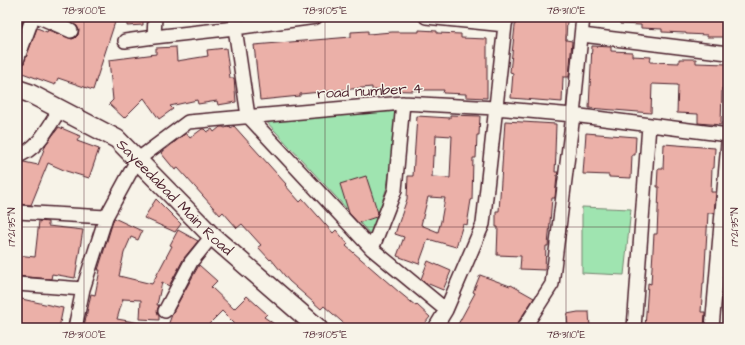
<svg xmlns="http://www.w3.org/2000/svg" width="745" height="345" viewBox="0 0 745 345" font-family="'Architects Daughter',sans-serif">
  <style>
    .green { fill: #9fe4b0; stroke: #74826e }
    .building { fill: #ebb0a8; stroke: #4a1f2b; fill-rule: evenodd }
    .lines { fill: none; stroke-linecap: round; stroke-linejoin: round }
    .street-casing { stroke: #4a1f2b; stroke-width: 16 }
    .secondary-casing { stroke: #4a1f2b; stroke-width: 21 }
    .street { stroke: #f7f3e8; stroke-width: 13 }
    .secondary { stroke: #f7f3e8; stroke-width: 18 }
    .ticks { fill: none; stroke: #4a1f2b; stroke-width: 1; stroke-opacity: 0.45 }
    .labels { text-anchor: middle; dominant-baseline: central; stroke-width: 3; stroke-linejoin: round; paint-order: stroke }
    .street-label { font-size: 15px; fill: #4a1f2b; stroke: #f7f3e8 }
    .neatline { fill: none; stroke: #4a1f2b; stroke-width: 1.5 }
    .ticks-label { font-size: 10px; text-anchor: middle; fill: #4a1f2b }
  </style>
  <rect width="100%" height="100%" fill="#f7f3e8"/>
  <filter id="ink" filterUnits="userSpaceOnUse"><feTurbulence type="fractalNoise" baseFrequency=".025" numOctaves="2"/><feDisplacementMap in="SourceGraphic" scale="8" xChannelSelector="R" yChannelSelector="G"/><feConvolveMatrix kernelMatrix="1 2 1 2 8 2 1 2 1" color-interpolation-filters="sRGB"/></filter>
  <g filter="url(#ink)">
    <!-- green -->
    <path class="green" d="M399,111L387,187L371,235L264,119Z
      M582,207L631,209L624,275L582,273Z"/>
    <!-- building -->
    <path class="building" d="M17,17H24L17,37Z
      M59,17H108L116,19L93,90L58,78L55,85L17,71V68L22,66L24,63L37,28L47,32L48,30L72,39L75,38L78,35L79,30L77,26Z
      M127,17H143V25L127,26Z
      M516,17H539L567,20L566,40L572,41L569,77H563L562,102L511,98L513,73L510,72Z
      M620,17H727L726,37H707V35L686,34V33L662,32V29L641,28V25L620,24Z
      M419,30L437,31V33L461,34V38L487,39V98L466,97V94L443,93L444,90H414L413,91L372,90V87L300,94V96L260,100L254,45L351,37V32L368,31V34L392,32H419Z
      M592,46L611,47V51L632,52V56L651,57L650,62L679,63V59H696V63L727,64L726,88H722L721,125L698,123V114L677,113L678,85L652,84L651,113L589,108Z
      M176,47L177,61L208,56L207,50L226,48L230,78H234L236,102L218,105L217,101L198,104L197,100L170,106L173,109L159,119L144,98L124,118L109,104L113,100L109,60L156,54V48Z
      M450,115L480,116L479,135H477L476,158H473L472,200H471L467,225L463,224L456,247L428,239L419,264L397,256L404,237L395,234L407,199L408,176H413L417,116L450,118ZM436,135L452,136L450,178L432,177L433,155L435,156ZM428,197L445,198L441,221L438,232L421,225Z
      M505,121L556,124L555,153H556L555,172H558L557,175L555,198H552L548,246H546L545,270L520,269L521,256L497,255L498,227H496V211H499Z
      M230,126L231,128L234,126L286,184L285,185L300,202L303,199L333,233L336,230L348,244L346,246L399,292L416,306L417,305L430,317L421,328H349L324,306L321,309L289,281L271,259L270,260L258,247L261,245L242,224L237,228L223,212L220,215L178,168L175,170L161,153L186,133L190,138L202,129H204L207,132L212,129L214,132L220,127H223L225,128Z
      M59,127L80,136L77,141L99,149L89,178L66,171L48,163L31,205L17,204V192L22,179L17,178V164L24,162L38,165L46,144Z
      M586,133L636,137L635,155H632L631,178L609,177V175L583,174Z
      M664,144L715,148L714,168H712L711,192H716L714,213H708L704,283H703L701,312H705L704,328H645L648,283L651,284L654,234H657L659,187H657L658,169H663Z
      M366,176L378,213L376,217L358,223L349,213L340,184Z
      M156,199L181,224L175,232L144,218Z
      M114,218L142,231L138,240L131,237L124,253L119,276L152,284L172,246L170,245L178,230L198,241L184,258L169,286L162,282L157,305H159L157,311L159,316V320L140,319L141,300L123,299L117,319L140,323V328H91L84,326L91,294L95,295L100,270H98Z
      M39,221L48,222V226L83,230L75,278L52,274L51,279L17,276V255L35,257Z
      M428,261L451,271L443,290L424,282L421,279Z
      M199,265L217,281L211,287L234,309L247,296L267,314L264,317L280,328H243L239,324L237,326L222,311L205,328H167L173,312Z
      M480,275L510,286L511,285L534,298L517,324L516,328H456L475,293L473,292Z
      M17,298L63,308L59,328H33L17,324Z
      M578,312H589L590,328H568L567,314Z"/>
    <g class="lines">
      <!-- street casing -->
      <g class="street-casing">
        <path id="street" d="M39,17L71,31
          M155,17L154,37L235,28L316,17
          M236,17L235,28L248,116L372,249L446,310
          M426,17L505,25
          M582,35L728,53
          M125,41L154,37
          M17,60L33,17
          M17,156C38,150 49,126 60,109
          M17,212L106,217
          M372,249L395,190L403,103
          M17,284L83,289
          M165,311L191,262L212,236
          M75,328L83,289L106,217L137,160L188,122L403,103L495,108L573,115L728,135
          M435,328L446,310L483,224L505,25L507,17
          M524,328L552,284L573,115L583,17
          M634,328L649,125
          M712,328L728,143"/>
      </g>
      <!-- secondary casing -->
      <g class="secondary-casing">
        <g id="secondary">
          <path id="s1" d="M17,89L29,93L117,139L212,236L318,328"/>
        </g>
      </g>
      <!-- street -->
      <use href="#street" class="street"/>
      <!-- secondary -->
      <use href="#secondary" class="secondary"/>
    </g>
  </g>
  <!-- ticks -->
  <path class="ticks" d="M84,17V328M325,17V328M566,17V328M17,227H728"/>
  <g class="labels">
    <!-- street labels -->
    <g class="street-label">
      <text transform="translate(370 91) rotate(-3)">road number 4</text>
      <text stroke="none"><textPath href="#s1" startOffset="194">Sayeedabad Main Road</textPath></text>
    </g>
  </g>
  <!-- margin -->
  <rect width="745" height="345" fill="none" stroke="#f7f3e8" stroke-width="44"/>
  <rect x="22" y="22" width="701" height="301" class="neatline"/>
  <g class="ticks-label">
    <text x="84" y="14">78°31'00"E</text>
    <text x="325" y="14">78°31'05"E</text>
    <text x="566" y="14">78°31'10"E</text>
    <text transform="translate(11 227) rotate(-90)" y="4">17°21'35"N</text>
    <text transform="translate(734 227) rotate(-90)" y="4">17°21'35"N</text>
    <text x="84" y="338">78°31'00"E</text>
    <text x="325" y="338">78°31'05"E</text>
    <text x="566" y="338">78°31'10"E</text>
  </g>
</svg>
